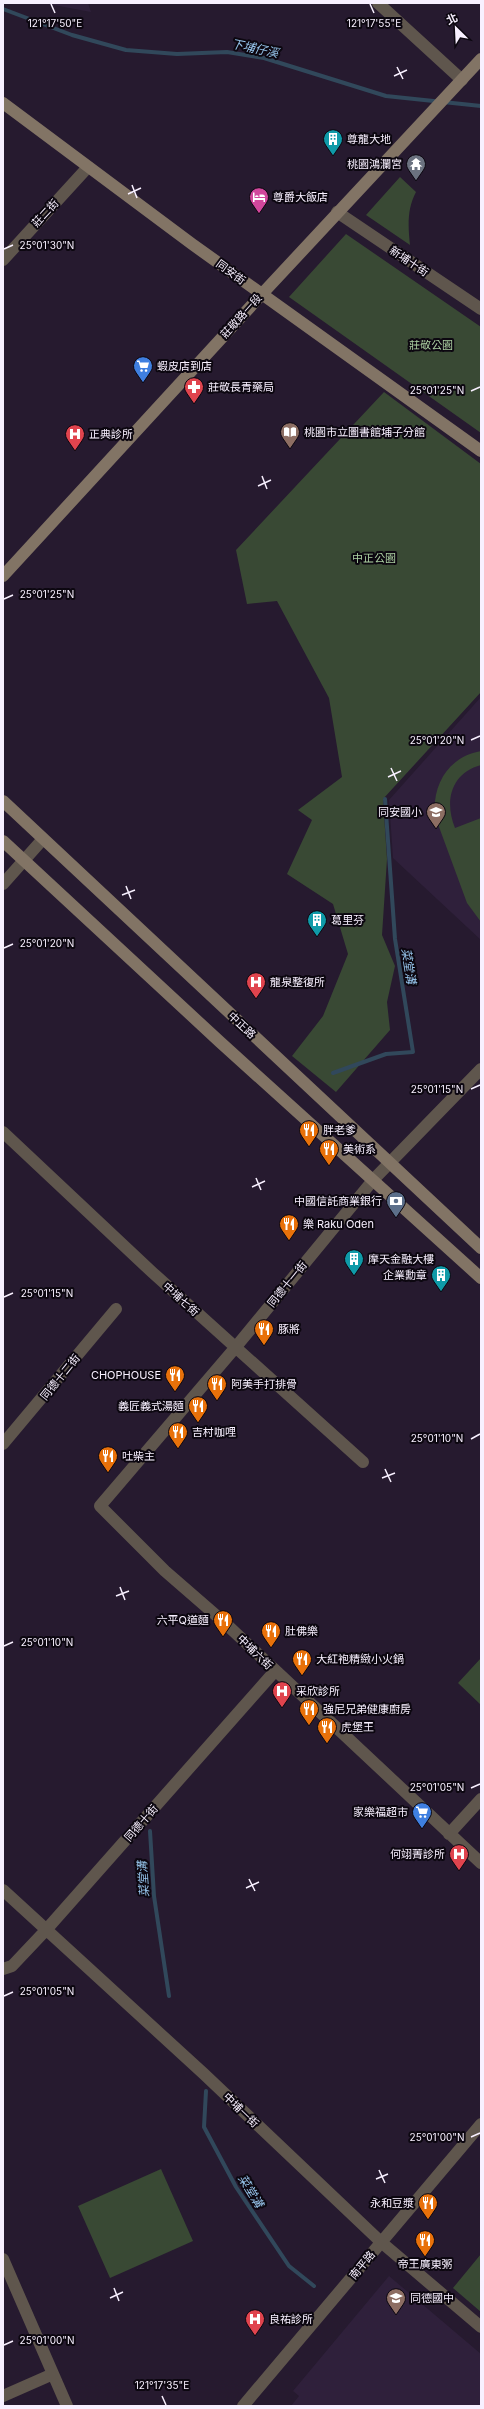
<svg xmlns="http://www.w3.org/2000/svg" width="484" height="2409" viewBox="0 0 484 2409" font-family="Inter,'Noto Sans TC',sans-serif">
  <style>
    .built { fill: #2f203b }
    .green { fill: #394934 }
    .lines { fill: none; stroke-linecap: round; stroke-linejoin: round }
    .stream { stroke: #31485b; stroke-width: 4 }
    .street { stroke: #5f564d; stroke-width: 12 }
    .secondary { stroke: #827465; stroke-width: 12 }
    .ticks { fill: none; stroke: #f8f0ff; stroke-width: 1.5 }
    .labels { text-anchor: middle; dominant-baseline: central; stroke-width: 4; stroke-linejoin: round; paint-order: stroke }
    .poi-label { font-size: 11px; fill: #f8f0ff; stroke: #0c0710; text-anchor: start }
    .street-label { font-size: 11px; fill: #f8f0ff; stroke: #0c0710 }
    .park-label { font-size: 11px; fill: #acd0a2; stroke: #0c0710 }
    .water-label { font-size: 12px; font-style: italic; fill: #96c4eb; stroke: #0c0710 }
    .ticks-label { font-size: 10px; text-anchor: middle; fill: #f8f0ff; stroke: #0c0710; stroke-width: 4; stroke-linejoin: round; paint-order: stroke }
  </style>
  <rect width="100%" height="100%" fill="#261a2f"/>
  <!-- built -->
  <path class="built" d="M43,3H88L91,12Z
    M481,697V940L393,858L389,800Z
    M389,2276L481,2354V2406H291L299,2396L293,2391Z"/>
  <!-- green -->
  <path class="green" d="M400,177L416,192C407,209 408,226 410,245L366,215Z
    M346,234L481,327V433L289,297Z
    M384,392L481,464V692L383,799L387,859L382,935L395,966L387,1002L390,1030L336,1092L292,1056L323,1016L348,954L333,904L287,874L312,820L298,810L342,777L329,698L277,601L247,604L236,550Z
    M481,751V765C451,773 444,801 455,828L481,818V922L467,903L435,816C432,785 448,757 481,751Z
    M481,1658V1705L458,1683Z
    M161,2169L193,2241L110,2278L78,2206Z
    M481,2254V2312L453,2288Z"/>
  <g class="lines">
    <!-- stream -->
    <path class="stream" d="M3,9L72,35L126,50L177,54L227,52L264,58L386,96L481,106
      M333,1073L386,1054L413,1052L395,939L385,799
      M150,1831L154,1896L169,1996
      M206,2091L204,2127L236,2187L289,2266L314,2286"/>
    <!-- street -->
    <path class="street" d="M378,3L462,80
      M337,212L481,309
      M3,260L88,167
      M3,884L43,839
      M481,1069L374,1179L235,1348L100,1506L165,1571L226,1624L481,1863
      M3,1132L153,1273L363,1462
      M3,1444L116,1309
      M449,1834L481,1799
      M3,1890L204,2074L381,2242L481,2327
      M3,1969L12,1966L46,1930L275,1671
      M3,2259L67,2406
      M3,2396L53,2374
      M243,2406L481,2124"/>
    <!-- secondary -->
    <path class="secondary" d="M3,103L192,244L481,451
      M3,576L262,294L481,59
      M3,801L481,1248
      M3,841L220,1042L481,1278"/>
  </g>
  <!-- ticks -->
  <path class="ticks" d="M51,4L55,13M370,4L374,13M397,67L403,79M394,76L407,70M132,185L137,198M128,194L141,188M4,249L13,245M471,391L480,387M262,476L267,489M258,486L271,480M4,599L13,595M471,740L480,736M391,768L397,781M388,777L401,771M126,886L131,899M122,895L135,890M4,948L13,944M471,1089L480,1085M256,1178L261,1190M252,1187L265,1181M4,1297L13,1293M471,1439L480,1434M385,1469L391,1482M382,1478L395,1473M120,1587L125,1600M116,1596L129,1591M4,1646L13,1642M471,1788L480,1784M249,1879L255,1891M246,1888L259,1882M4,1996L13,1992M471,2137L480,2133M379,2170L385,2183M376,2179L388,2174M114,2288L119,2301M110,2298L123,2292M4,2345L13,2341M162,2396L166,2405"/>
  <!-- icons -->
  <defs>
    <g id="building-pin" transform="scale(1)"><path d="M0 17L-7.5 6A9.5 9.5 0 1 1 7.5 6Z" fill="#0f9aa8" stroke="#0c0710"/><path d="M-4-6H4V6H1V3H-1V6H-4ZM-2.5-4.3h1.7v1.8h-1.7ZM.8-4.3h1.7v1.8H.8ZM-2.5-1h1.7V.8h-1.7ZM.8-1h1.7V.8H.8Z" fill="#fff"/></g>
    <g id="temple-pin" transform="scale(1)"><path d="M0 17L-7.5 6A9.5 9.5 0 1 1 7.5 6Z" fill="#6b7280" stroke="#0c0710"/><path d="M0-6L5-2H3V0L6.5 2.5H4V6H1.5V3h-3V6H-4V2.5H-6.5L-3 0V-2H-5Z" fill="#fff"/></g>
    <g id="hotel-pin" transform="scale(1)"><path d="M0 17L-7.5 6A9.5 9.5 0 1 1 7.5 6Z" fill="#d1479c" stroke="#0c0710"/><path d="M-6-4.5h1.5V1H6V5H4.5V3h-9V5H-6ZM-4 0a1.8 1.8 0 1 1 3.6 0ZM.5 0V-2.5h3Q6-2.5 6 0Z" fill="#fff"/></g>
    <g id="supermarket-pin" transform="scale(1)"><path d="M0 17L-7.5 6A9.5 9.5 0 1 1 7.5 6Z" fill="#3f7fe0" stroke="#0c0710"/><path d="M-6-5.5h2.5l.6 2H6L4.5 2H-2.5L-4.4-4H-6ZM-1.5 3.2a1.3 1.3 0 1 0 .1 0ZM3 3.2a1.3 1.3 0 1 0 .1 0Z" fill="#fff"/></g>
    <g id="pharmacy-pin" transform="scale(1)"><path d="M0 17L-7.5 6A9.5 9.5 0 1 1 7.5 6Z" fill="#e0444e" stroke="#0c0710"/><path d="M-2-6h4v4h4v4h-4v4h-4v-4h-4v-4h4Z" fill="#fff"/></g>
    <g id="library-pin" transform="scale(1)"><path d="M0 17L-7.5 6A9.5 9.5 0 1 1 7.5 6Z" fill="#8d6e63" stroke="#0c0710"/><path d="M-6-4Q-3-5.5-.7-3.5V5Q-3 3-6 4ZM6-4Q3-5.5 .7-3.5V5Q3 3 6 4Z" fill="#fff"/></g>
    <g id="hospital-pin" transform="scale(1)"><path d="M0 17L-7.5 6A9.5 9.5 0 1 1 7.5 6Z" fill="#e0444e" stroke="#0c0710"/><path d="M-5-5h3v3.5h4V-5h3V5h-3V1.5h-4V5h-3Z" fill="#fff"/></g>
    <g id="school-pin" transform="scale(1)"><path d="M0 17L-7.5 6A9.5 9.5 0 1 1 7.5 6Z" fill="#8d6e63" stroke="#0c0710"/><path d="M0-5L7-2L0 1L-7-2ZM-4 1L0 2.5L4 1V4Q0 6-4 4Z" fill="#fff"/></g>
    <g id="restaurant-pin" transform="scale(1)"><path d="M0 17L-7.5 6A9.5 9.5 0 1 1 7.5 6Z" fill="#e8710a" stroke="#0c0710"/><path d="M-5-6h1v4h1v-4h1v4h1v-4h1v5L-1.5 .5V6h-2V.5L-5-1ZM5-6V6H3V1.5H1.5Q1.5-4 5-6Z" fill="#fff"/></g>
    <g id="bank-pin" transform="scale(1)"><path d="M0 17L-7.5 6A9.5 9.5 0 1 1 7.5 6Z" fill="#5c6f8a" stroke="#0c0710"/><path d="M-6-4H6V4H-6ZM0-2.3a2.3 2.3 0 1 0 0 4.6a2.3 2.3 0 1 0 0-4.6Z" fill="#fff"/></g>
  </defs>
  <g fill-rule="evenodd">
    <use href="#building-pin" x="333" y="139"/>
    <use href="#temple-pin" x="416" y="164"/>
    <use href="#hotel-pin" x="259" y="197"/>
    <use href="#supermarket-pin" x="143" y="366"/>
    <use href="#pharmacy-pin" x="194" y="387"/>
    <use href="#library-pin" x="290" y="432"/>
    <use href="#hospital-pin" x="75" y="434"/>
    <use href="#school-pin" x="436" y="812"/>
    <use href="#building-pin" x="317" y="920"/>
    <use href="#hospital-pin" x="256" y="982"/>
    <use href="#restaurant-pin" x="309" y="1130"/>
    <use href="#restaurant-pin" x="329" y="1149"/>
    <use href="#bank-pin" x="396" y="1201"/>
    <use href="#restaurant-pin" x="289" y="1224"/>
    <use href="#building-pin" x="354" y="1259"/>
    <use href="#building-pin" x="441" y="1275"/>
    <use href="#restaurant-pin" x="264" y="1329"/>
    <use href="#restaurant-pin" x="175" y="1375"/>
    <use href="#restaurant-pin" x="217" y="1384"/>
    <use href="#restaurant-pin" x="198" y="1406"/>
    <use href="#restaurant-pin" x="178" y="1432"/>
    <use href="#restaurant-pin" x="108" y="1456"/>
    <use href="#restaurant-pin" x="223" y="1620"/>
    <use href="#restaurant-pin" x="271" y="1631"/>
    <use href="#restaurant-pin" x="302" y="1659"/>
    <use href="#hospital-pin" x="282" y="1691"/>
    <use href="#restaurant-pin" x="309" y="1709"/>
    <use href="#restaurant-pin" x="327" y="1727"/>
    <use href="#supermarket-pin" x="422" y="1812"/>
    <use href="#hospital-pin" x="459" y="1854"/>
    <use href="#restaurant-pin" x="428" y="2203"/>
    <use href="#restaurant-pin" x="425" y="2240"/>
    <use href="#school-pin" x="396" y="2298"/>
    <use href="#hospital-pin" x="255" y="2319"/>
  </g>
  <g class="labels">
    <!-- poi labels -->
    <g class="poi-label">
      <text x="347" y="139">尊龍大地</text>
      <text x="402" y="164" text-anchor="end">桃園鴻瀾宮</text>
      <text x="273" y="197">尊爵大飯店</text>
      <text x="157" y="366">蝦皮店到店</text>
      <text x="208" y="387">莊敬長青藥局</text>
      <text x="304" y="432">桃園市立圖書館埔子分館</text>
      <text x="89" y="434">正典診所</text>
      <text x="422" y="812" text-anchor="end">同安國小</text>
      <text x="331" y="920">葛里芬</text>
      <text x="270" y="982">龍泉整復所</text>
      <text x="323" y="1130">胖老爹</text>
      <text x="343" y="1149">美術系</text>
      <text x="382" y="1201" text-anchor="end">中國信託商業銀行</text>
      <text x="303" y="1224">樂 Raku Oden</text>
      <text x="368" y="1259">摩天金融大樓</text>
      <text x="427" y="1275" text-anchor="end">企業勳章</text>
      <text x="278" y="1329">豚將</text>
      <text x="161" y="1375" text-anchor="end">CHOPHOUSE</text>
      <text x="231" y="1384">阿美手打排骨</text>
      <text x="184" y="1406" text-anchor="end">義匠義式湯麵</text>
      <text x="192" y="1432">吉村咖哩</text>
      <text x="122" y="1456">吐柴主</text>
      <text x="209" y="1620" text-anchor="end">六平Q道麵</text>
      <text x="285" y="1631">肚佛樂</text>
      <text x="316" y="1659">大紅袍精緻小火鍋</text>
      <text x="296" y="1691">采欣診所</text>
      <text x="323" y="1709">強尼兄弟健康廚房</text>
      <text x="341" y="1727">虎堡王</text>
      <text x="408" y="1812" text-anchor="end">家樂福超市</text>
      <text x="445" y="1854" text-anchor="end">何翊菁診所</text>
      <text x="414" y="2203" text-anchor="end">永和豆漿</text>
      <text x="425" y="2264" text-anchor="middle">帝王廣東粥</text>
      <text x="410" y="2298">同德國中</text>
      <text x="269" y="2319">良祐診所</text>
    </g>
    <!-- street labels -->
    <g class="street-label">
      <text transform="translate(45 213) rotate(-47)">莊二街</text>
      <text transform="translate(409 261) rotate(34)">新埔十街</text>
      <text transform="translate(231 272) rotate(36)">同安街</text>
      <text transform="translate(241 316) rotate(-48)">莊敬路一段</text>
      <text transform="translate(242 1025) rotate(43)">中正路</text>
      <text transform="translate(287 1284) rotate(-51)">同德十一街</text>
      <text transform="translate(181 1299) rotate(42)">中埔七街</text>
      <text transform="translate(60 1377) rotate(-51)">同德十二街</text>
      <text transform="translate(255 1652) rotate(44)">中埔六街</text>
      <text transform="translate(141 1823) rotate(-49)">同德十街</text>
      <text transform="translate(241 2110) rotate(44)">中埔一街</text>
      <text transform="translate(362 2265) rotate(-50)">南平路</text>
    </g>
    <!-- park labels -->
    <g class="park-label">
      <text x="431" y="345">莊敬公園</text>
      <text x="374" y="558">中正公園</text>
    </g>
    <!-- water labels -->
    <g class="water-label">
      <text transform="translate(255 48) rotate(12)">下埔仔溪</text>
      <text transform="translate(409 966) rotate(81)">菜堂溝</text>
      <text transform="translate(143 1879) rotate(-94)">菜堂溝</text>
      <text transform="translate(251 2191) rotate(58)">菜堂溝</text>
    </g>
  </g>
  <g class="ticks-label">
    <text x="55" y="27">121°17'50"E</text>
    <text x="374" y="27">121°17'55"E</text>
    <text x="47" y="249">25°01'30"N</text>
    <text x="437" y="394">25°01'25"N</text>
    <text x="47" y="598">25°01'25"N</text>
    <text x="437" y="744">25°01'20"N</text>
    <text x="47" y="947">25°01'20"N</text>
    <text x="437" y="1093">25°01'15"N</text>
    <text x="47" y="1297">25°01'15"N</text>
    <text x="437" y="1442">25°01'10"N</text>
    <text x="47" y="1646">25°01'10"N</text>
    <text x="437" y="1791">25°01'05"N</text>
    <text x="47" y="1995">25°01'05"N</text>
    <text x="437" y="2141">25°01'00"N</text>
    <text x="47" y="2344">25°01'00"N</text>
    <text x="162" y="2389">121°17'35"E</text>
  </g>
  <!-- border -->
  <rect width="484" height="2409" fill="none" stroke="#f8f0ff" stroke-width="8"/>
  <!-- north arrow -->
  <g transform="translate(456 28) rotate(336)" stroke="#0c0710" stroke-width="3" paint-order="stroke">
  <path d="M0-3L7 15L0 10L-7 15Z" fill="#f8f0ff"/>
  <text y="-6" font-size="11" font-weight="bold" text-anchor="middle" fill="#f8f0ff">北</text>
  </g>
</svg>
